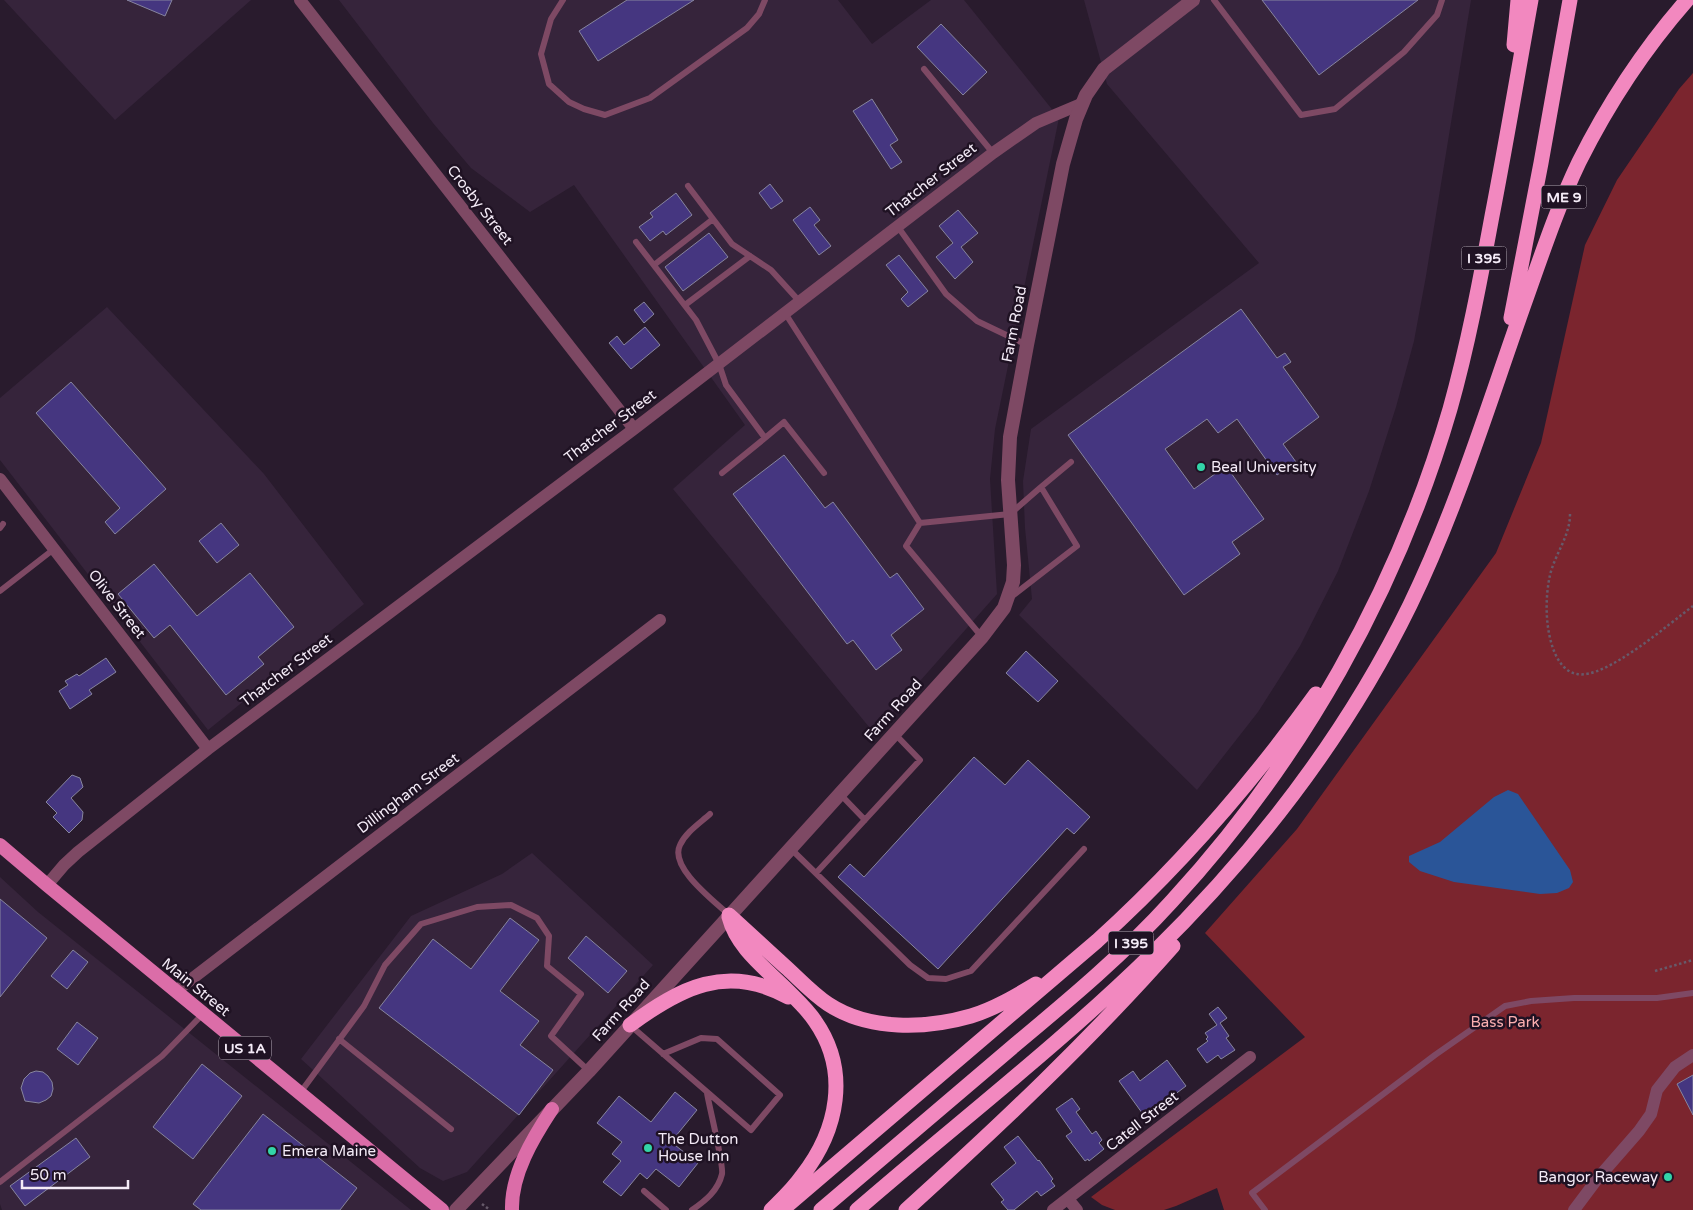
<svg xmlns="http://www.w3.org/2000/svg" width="1693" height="1210" viewBox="0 0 1693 1210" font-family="'Varela Round',sans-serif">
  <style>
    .built { fill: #36243b }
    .green { fill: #7b252e }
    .water { fill: #2a5598 }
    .building { fill: #453680; stroke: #87859e }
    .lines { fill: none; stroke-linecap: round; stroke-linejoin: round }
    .path { stroke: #675a6a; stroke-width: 2.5; stroke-dasharray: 2.5 2.5; stroke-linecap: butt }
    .service { stroke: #7e4964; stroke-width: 6 }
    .minor { stroke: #7e4964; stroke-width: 12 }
    .tertiary { stroke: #7e4964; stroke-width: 14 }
    .primary { stroke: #db6da8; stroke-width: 14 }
    .motorway { stroke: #f288bf; stroke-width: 15 }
    .poi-dot { fill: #33d4a8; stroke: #1f1223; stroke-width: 2 }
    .labels { text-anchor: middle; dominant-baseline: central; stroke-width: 5; stroke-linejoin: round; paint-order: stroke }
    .shield { fill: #1f1223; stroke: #b4aab7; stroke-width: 1 }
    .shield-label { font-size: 14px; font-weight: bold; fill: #f4ebf7 }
    .street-label { font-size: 15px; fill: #f4ebf7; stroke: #1f1223 }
    .poi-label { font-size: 15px; fill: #f4ebf7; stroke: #1f1223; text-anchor: start }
    .park-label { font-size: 15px; fill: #fcafb0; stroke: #1f1223 }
  </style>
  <rect width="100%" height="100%" fill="#291b2d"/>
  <!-- built -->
  <path class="built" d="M4,0H251L115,120Z
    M339,0H838L872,44L931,0H964L1059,118L995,429L990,479L997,594L874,733L673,489L745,425L574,185L530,212L471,168L433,123Z
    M1084,0H1471L1426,276L1414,341L1396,407L1369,491L1338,571L1300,646L1258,712L1197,790L1019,615L1032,599L1025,528L1023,481L1031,429L1259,263L1107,84Z
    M107,307L264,474L364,604L208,730L0,460V398Z
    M532,853L653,965L467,1172L443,1181L420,1168L301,1059L411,916L502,874Z
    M0,877L38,912L411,1210H2L0,1204Z"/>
  <!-- green -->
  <path class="green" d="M1693,73V1210H1224L1217,1188L1176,1206L1164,1210H1115L1102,1205L1091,1197L1305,1037L1205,933L1297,829L1496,553L1541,443L1585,245L1617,180L1679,89Z"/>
  <!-- water -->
  <path class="water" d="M1508,790L1518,794L1570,870L1573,882L1569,888L1557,893L1540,894L1454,882L1420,871L1409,862V856L1440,842L1494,797Z"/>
  <!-- building -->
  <path class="building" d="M127,0H172L165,16Z
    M627,0H694L598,61L579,31Z
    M1262,0H1418L1319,75Z
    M941,24L987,72L963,95L917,47Z
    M872,99L898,140L890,145L902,162L891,169L853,111Z
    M770,184L783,201L771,209L759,193Z
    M676,193L692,215L666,235L663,231L650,241L639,227L653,217L650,213Z
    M810,207L820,220L814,225L831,246L819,255L793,220Z
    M958,210L978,233L961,247L973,262L955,279L936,257L953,243L939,226Z
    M709,233L728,257L683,291L665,267Z
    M899,255L928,291L908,307L901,299L908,292L886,265Z
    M644,302L654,314L644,323L634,310Z
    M1241,309L1277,358L1285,353L1291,362L1283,367L1319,417L1283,444L1296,462L1277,475L1237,419L1218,433L1207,419L1165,449L1194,489L1226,466L1264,519L1232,542L1240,554L1184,595L1068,435Z
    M645,327L660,345L631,369L609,343L617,336L624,345Z
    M71,382L166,489L115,534L105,522L120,508L36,413Z
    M784,455L825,508L833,502L890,578L897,573L924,609L891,635L902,650L876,670L853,640L847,644L733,494Z
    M221,523L239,545L217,563L199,541Z
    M154,564L197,616L250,573L294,627L258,657L264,664L226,695L170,625L154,638L118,594Z
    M1026,651L1058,681L1038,702L1006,673Z
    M106,658L116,672L89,690L92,694L70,709L59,691L68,685L65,681L77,674L79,676Z
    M974,757L1005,785L1028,760L1090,817L1074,834L1067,828L938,969L838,877L850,864L864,877Z
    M72,775L80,778L83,787L71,798L83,812L82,820L69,833L53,817L57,813L46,802Z
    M0,899L47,938L0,997Z
    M510,918L539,940L500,991L539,1021L520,1045L553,1070L519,1115L379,1008L433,939L471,969Z
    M586,936L627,971L608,993L568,958Z
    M73,950L88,962L67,989L51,976Z
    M1218,1007L1227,1018L1220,1023L1229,1036L1226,1038L1235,1050L1221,1059L1218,1055L1207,1063L1197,1049L1208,1041L1206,1039L1208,1037L1205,1033L1217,1025L1209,1014Z
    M77,1022L98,1038L78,1065L57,1049Z
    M1167,1060L1186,1086L1145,1117L1119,1081L1133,1071L1140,1081Z
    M202,1064L242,1096L193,1159L153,1127Z
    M36,1071L43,1072L48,1076L52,1082L53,1089L51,1096L46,1100L39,1103L25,1101L21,1088L24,1079L30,1073Z
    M1693,1075V1115L1677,1084Z
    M675,1092L697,1110L671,1142L698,1163L679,1187L656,1169L647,1179L640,1173L621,1196L603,1182L621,1161L612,1154L622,1142L597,1123L619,1096L651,1122Z
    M1072,1098L1080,1109L1076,1112L1092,1134L1096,1131L1102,1140L1099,1143L1104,1149L1089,1161L1088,1159L1085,1161L1066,1136L1072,1132L1056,1109Z
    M263,1114L357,1188L340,1210H201L193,1204Z
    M1018,1136L1038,1161L1039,1160L1053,1179L1051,1181L1055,1186L1041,1196L1037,1191L1014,1210H1008L1001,1202L1004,1200L991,1184L1016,1163L1004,1147Z
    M76,1138L90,1157L25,1206L10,1186Z"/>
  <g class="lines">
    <!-- path -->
    <path class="path" d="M1570,514C1570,536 1555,554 1550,575C1545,598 1545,628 1554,651C1558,661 1565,672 1577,674C1605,680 1670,623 1693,606
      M1655,971L1693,960
      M482,1204L490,1210"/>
    <!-- service -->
    <path class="service" d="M563,0L551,19L541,54L549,84L569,102L584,109L605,115L650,98L747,28L759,14L765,0
      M1214,0L1301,115L1335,109L1404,52L1437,15L1442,0
      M924,69L993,153
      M688,186L732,244L771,270L800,302
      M898,227L946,294L977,321L1027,345
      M636,242L696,320L719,364L726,385L765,438L722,473
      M654,265L713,219
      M685,305L750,256
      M785,313L920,523L1010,514L1041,487L1077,546L1011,597
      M765,438L784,422L824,473
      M1041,487L1071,462
      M920,523L906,546L982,637
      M0,528L3,524
      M0,591L54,549
      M840,794L865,820
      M710,814C700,823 686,832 680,845C669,867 713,900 728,914
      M790,848L910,965L928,978L946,979L971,971L1084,849
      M816,873L920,760L894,733
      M631,1026L751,1130L780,1095L717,1039L701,1038L663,1054
      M339,1039L451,1129
      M300,1093L364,1006L385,965L421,924L477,907L511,905L537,918L549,936L547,966L581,994L551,1036L589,1071
      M0,1182L162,1056L203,1014
      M644,1191L666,1210
      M692,1210C705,1201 718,1191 722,1174C724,1165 709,1106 707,1093
      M1265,1210L1252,1193L1435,1055L1505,1006L1531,1001L1574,998H1657L1693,993"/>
    <!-- minor -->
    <path class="minor" d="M300,0L634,429
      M0,479L208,749
      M47,885L64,865L78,852L208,749L634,429L993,153L1036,123L1081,104
      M176,991L660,620
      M1068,1199L1077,1210
      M1053,1210L1250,1057
      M1574,1210L1598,1178L1639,1131L1651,1114L1657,1090L1675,1067L1693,1055"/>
    <!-- tertiary -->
    <path class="tertiary" d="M456,1210L589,1071L982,637L1004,608L1013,582L1014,565L1008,480L1010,437L1027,345L1063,164L1076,119L1086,95L1104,69L1193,0"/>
    <!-- primary -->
    <path class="primary" d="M0,845L47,885L442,1210
      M512,1210C511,1174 533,1138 552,1109"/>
    <!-- motorway -->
    <path class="motorway" d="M1514,45L1518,0
      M1511,318L1541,163L1570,0
      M729,915C749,933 768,951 788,969C801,981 813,994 828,1004C869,1031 926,1029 971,1016C994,1009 1016,996 1036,984
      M729,917C737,948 765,968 787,990C797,1000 808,1010 815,1021C850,1071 838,1130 802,1176C793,1189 782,1199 771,1210
      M630,1025C680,988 727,963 788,997
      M782,1210L1097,941C1179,867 1251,784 1316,694
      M821,1210C886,1154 951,1099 1016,1044C1070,999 1125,953 1172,901C1301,761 1397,591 1450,409C1468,345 1480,281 1492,216C1506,144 1518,72 1531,0
      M857,1210C955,1125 1059,1045 1152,954C1256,852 1346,736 1410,605C1456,510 1487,409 1522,310C1540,260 1556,210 1579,162C1608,104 1644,49 1687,0
      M906,1210C999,1126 1090,1040 1173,946"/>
  </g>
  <!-- markers -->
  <g class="poi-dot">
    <circle cx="1201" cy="467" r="5"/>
    <circle cx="648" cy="1148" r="5"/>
    <circle cx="272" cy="1151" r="5"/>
    <circle cx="1668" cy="1177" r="5"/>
  </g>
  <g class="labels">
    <!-- shield labels -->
    <g class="shield">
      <rect x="1541.5" y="185.5" width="45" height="23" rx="4"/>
      <rect x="1461.5" y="246.5" width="45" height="23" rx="4"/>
      <rect x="1108.5" y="931.5" width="45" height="23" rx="4"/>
      <rect x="219" y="1036.5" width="52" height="23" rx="4"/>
    </g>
    <g class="shield-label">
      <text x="1564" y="197">ME 9</text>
      <text x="1484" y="258">I 395</text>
      <text x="1131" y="943">I 395</text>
      <text x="245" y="1048">US 1A</text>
    </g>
    <!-- street labels -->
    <g class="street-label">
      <text transform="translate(931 180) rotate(-38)">Thatcher Street</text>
      <text transform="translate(480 205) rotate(52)">Crosby Street</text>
      <text transform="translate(1014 324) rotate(-79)">Farm Road</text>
      <text transform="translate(610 426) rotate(-37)">Thatcher Street</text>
      <text transform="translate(117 604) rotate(52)">Olive Street</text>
      <text transform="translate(286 670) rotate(-37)">Thatcher Street</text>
      <text transform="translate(893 710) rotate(-48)">Farm Road</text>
      <text transform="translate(408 793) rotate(-37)">Dillingham Street</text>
      <text transform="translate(196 987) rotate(39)">Main Street</text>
      <text transform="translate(621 1010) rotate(-48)">Farm Road</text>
      <text transform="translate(1142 1121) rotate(-38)">Catell Street</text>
    </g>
    <!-- poi labels -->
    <g class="poi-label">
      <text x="1211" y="467">Beal University</text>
      <text x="658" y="1139">The Dutton<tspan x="658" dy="17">House Inn</tspan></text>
      <text x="282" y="1151">Emera Maine</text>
      <text x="1658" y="1177" text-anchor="end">Bangor Raceway</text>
    </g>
    <!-- park labels -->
    <g class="park-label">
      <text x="1505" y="1022">Bass Park</text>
    </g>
  </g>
  <!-- scale -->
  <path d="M22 1180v8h106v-8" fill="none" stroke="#f4ebf7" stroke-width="2.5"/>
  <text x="30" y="1180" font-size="15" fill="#f4ebf7" stroke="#1f1223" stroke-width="4" paint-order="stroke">50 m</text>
</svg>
